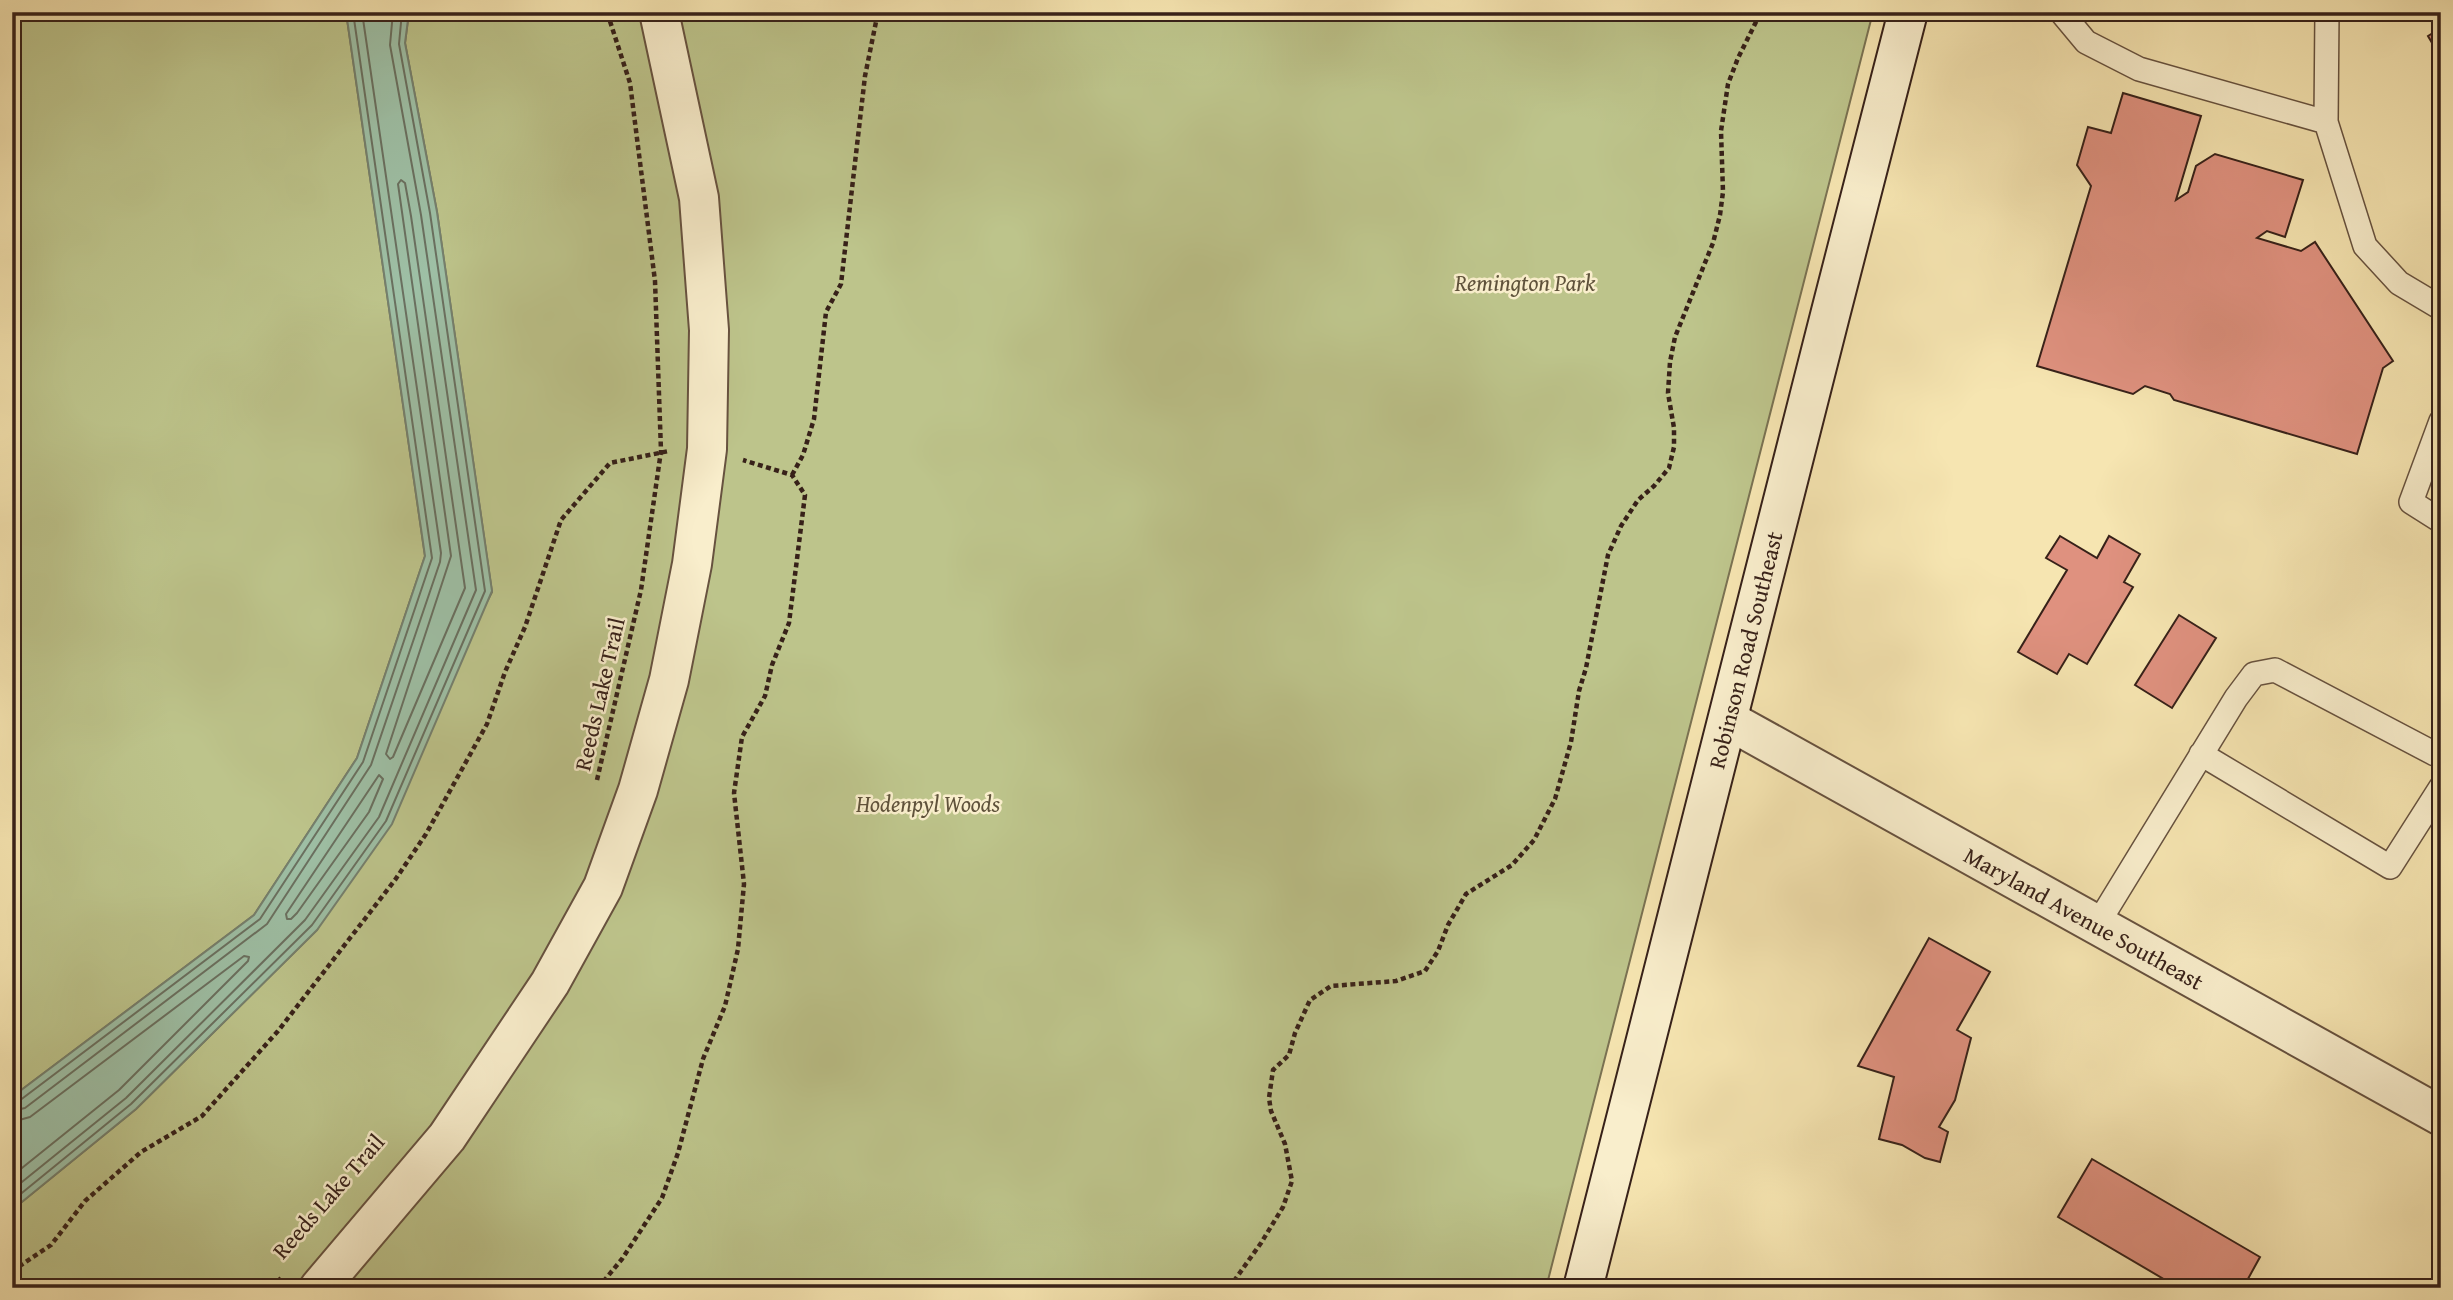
<svg xmlns="http://www.w3.org/2000/svg" width="2453" height="1300" viewBox="0 0 2453 1300" font-family="'Gentium Book Plus',serif">
  <style>
    .green { fill: #bdc48b; stroke: #7a7252; stroke-width: 2 }
    .water { fill: #9ec0a6; stroke: #75806e; stroke-width: 2 }
    .lines { fill: none; stroke-linecap: round; stroke-linejoin: round }
    .shore { stroke: #6a7060; stroke-width: 2 }
    .building { fill: #df917f; stroke: #372119; stroke-width: 2 }
    .service-casing { stroke: #67523f; stroke-width: 26 }
    .tertiary-casing { stroke: #67523f; stroke-width: 42 }
    .secondary-casing { stroke: #372119; stroke-width: 42 }
    .path { stroke: #372119; stroke-width: 4.5; stroke-dasharray: 5 3.5; stroke-linecap: butt }
    .service { stroke: #f9eecc; stroke-width: 23 }
    .tertiary { stroke: #f9eecc; stroke-width: 38 }
    .secondary { stroke: #f9eecc; stroke-width: 38 }
    .labels { text-anchor: middle; dominant-baseline: central; stroke-width: 5; stroke-linejoin: round; paint-order: stroke }
    .park-label { font-size: 23px; font-style: italic; fill: #5f523b; stroke: #f9eecc }
    .street-label { font-size: 23px; fill: #372119; stroke: #f9eecc }
  </style>
  <rect width="100%" height="100%" fill="#f6e5b1"/>
  <filter id="stains"><feTurbulence type="fractalNoise" baseFrequency=".00286" numOctaves="4"/><feColorMatrix values="0 0 0 0 .2 0 0 0 0 .09 0 0 0 0 .02 0 0 0 .5 -.17"/></filter>
  <radialGradient id="worn" r=".72"><stop offset=".6" stop-color="#630" stop-opacity="0"/><stop offset="1" stop-color="#630" stop-opacity=".3"/></radialGradient>
  <!-- green -->
  <path class="green" d="M12,12H346L425,556L357,758L254,915L12,1097Z
    M409,12H1873L1546,1288H12V1210L136,1109L317,930L492,592L437,212L405,43Z"/>
  <!-- water -->
  <path class="water" d="M346,12H409L405,43L437,212L492,591L392,824L317,930L136,1109L12,1210V1097L254,915L357,758L425,556Z"/>
  <g class="lines">
    <!-- shore -->
    <path class="shore" d="M401,180L405,183L411,216L465,588L393,757L390,759L386,754L451,556L398,184Z
      M379,775L383,779L369,812L297,913L291,919H287L286,914Z
      M12,1103L19,1101L260,919L363,762L432,558L353,12
      M12,1111L25,1108L267,924L371,765L440,562L441,553L362,12
      M12,1122L30,1117L244,956L249,957L248,961L119,1090L12,1176
      M12,1190L126,1098L305,920L379,817L476,590L421,215L390,45L393,12
      M12,1201L131,1104L312,925L386,821L485,591L430,213L399,44L402,12"/>
  </g>
  <!-- building -->
  <path class="building" d="M2441,28V58L2428,36Z
    M2123,93L2201,116L2176,200L2188,192L2196,166L2215,154L2303,180L2285,237L2267,231L2257,238L2301,251L2315,242L2393,361L2383,368L2357,454L2174,400L2170,394L2145,386L2133,394L2037,366L2091,186L2077,165L2088,127L2111,133Z
    M2060,536L2097,558L2109,536L2140,554L2124,582L2133,587L2087,664L2069,654L2057,674L2018,652L2067,570L2046,558Z
    M2179,615L2216,638L2172,708L2135,685Z
    M1929,938L1990,972L1957,1030L1971,1038L1955,1100L1939,1127L1948,1132L1940,1162L1925,1158L1902,1145L1879,1139L1894,1077L1858,1066Z
    M2092,1159L2260,1257L2243,1288H2179L2058,1217Z"/>
  <g class="lines">
    <!-- service casing -->
    <g class="service-casing">
      <path id="service" d="M2061,12L2086,42L2139,69L2326,122
        M2327,12L2326,122L2365,246L2399,283L2441,308
        M2441,421L2411,502L2441,521
        M2201,754L2390,867L2441,787
        M2097,925L2236,698L2254,674L2275,670L2435,754H2441"/>
    </g>
    <!-- tertiary casing -->
    <g class="tertiary-casing">
      <path id="tertiary" d="M1728,720L2441,1116
        M319,1288L447,1137L550,983L603,887L638,790L669,680L692,564L707,449L709,330L699,198L659,12"/>
    </g>
    <!-- secondary casing -->
    <g class="secondary-casing">
      <path id="secondary" d="M1583,1288C1691,863 1798,437 1908,12"/>
    </g>
    <!-- path -->
    <path class="path" d="M792,475L803,455L814,419L826,312L841,284L865,76L878,12
      M597,780L641,590L661,451L655,281L630,83L607,12
      M12,1271L51,1245L85,1201L141,1152L202,1116L278,1031L395,880L426,834L487,724L505,672L525,627L561,520L610,463L669,451
      M272,1288L281,1278
      M598,1288L622,1259L662,1198L678,1153L703,1059L725,1006L738,949L744,884L734,793L742,737L765,696L772,665L789,623L805,495L792,475L743,460
      M1229,1288L1261,1243L1283,1207L1292,1181L1285,1144L1271,1111L1269,1098L1273,1070L1289,1055L1295,1033L1310,1000L1331,986L1396,981L1425,971L1438,951L1448,925L1466,894L1512,865L1534,840L1555,799L1571,742L1579,691L1586,668L1608,555L1621,526L1638,500L1654,486L1669,468L1674,447V428L1668,393L1670,362L1675,337L1713,243L1720,215L1723,192L1721,131L1728,84L1738,58L1761,12"/>
    <!-- service -->
    <use href="#service" class="service"/>
    <!-- tertiary -->
    <use href="#tertiary" class="tertiary"/>
    <!-- secondary -->
    <use href="#secondary" class="secondary"/>
  </g>
  <g class="labels">
    <!-- park labels -->
    <g class="park-label">
      <text x="1525" y="282">Remington Park</text>
      <text x="928" y="803">Hodenpyl Woods</text>
    </g>
    <!-- street labels -->
    <g class="street-label">
      <text transform="translate(1745 650) rotate(-76)">Robinson Road Southeast</text>
      <text transform="translate(599 694) rotate(-77)">Reeds Lake Trail</text>
      <text transform="translate(2084 918) rotate(29)">Maryland Avenue Southeast</text>
      <text transform="translate(328 1196) rotate(-49)">Reeds Lake Trail</text>
    </g>
  </g>
  <!-- margin -->
  <rect width="2453" height="1300" fill="none" stroke="#f6e5b1" stroke-width="42"/>
  <rect x="14" y="14" width="2425" height="1272" fill="none" stroke="#372119" stroke-width="3.5"/>
  <rect x="21" y="21" width="2411" height="1258" fill="none" stroke="#372119" stroke-width="2"/>
  <rect width="100%" height="100%" filter="url(#stains)"/>
  <rect width="100%" height="100%" fill="url(#worn)"/>
</svg>
